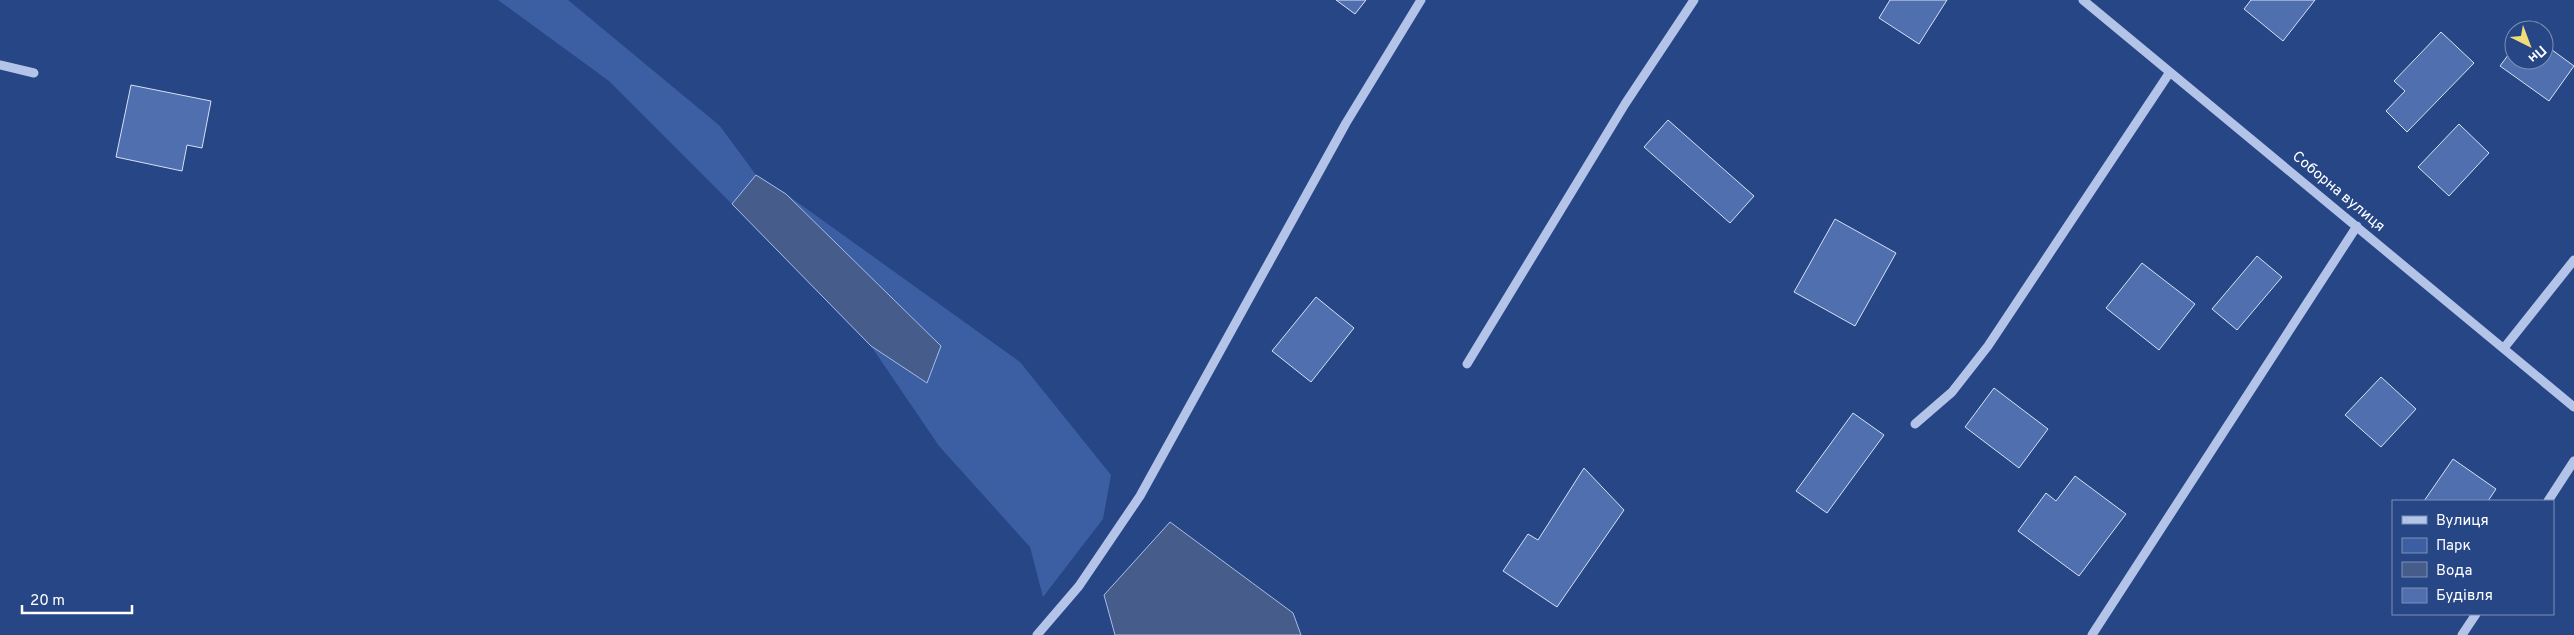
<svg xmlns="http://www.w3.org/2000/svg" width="2574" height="635" viewBox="0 0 2574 635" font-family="Overpass,sans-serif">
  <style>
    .green { fill: #3c5ea3 }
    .water { fill: #465c8a; stroke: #a7bee8 }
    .building { fill: #506fae; stroke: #d6e1f6 }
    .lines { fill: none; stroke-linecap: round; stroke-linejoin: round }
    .minor { stroke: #b3c4e8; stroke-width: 9 }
    .labels { text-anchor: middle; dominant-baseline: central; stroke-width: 4; stroke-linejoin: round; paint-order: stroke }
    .street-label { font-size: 15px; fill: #fff; stroke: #274686 }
  </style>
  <rect width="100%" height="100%" fill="#274686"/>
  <!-- green -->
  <path class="green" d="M498,0H568L720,126L756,175L732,204L609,81Z
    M786,194L1020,362L1111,475L1103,519L1043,597L1030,547L939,446L871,346L927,383L941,346Z"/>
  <!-- water -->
  <path class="water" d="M756,175L786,194L941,346L927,383L871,346L732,204Z
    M1170,522L1293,613L1301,635H1115L1104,595Z"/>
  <!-- building -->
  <path class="building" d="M1336,0H1366L1355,14Z
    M1890,0H1947L1919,44L1879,18Z
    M2251,0H2315L2283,41L2244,9Z
    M2441,32L2474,63L2407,132L2386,111L2405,91L2394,81Z
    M2544,44L2574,66L2549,101L2500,66L2514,47V60H2544Z
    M131,85L211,101L202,148L187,145L182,171L116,157Z
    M1668,120L1754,196L1730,223L1644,147Z
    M2459,124L2489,153L2449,196L2418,167Z
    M1835,219L1896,253L1855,326L1794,292Z
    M2257,256L2282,277L2237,330L2212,309Z
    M2142,263L2195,304L2159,350L2106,308Z
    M1316,297L1354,328L1311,382L1272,351Z
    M2381,377L2416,409L2381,447L2345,415Z
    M1994,388L2048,429L2019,468L1965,427Z
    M1853,413L1884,435L1827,513L1796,491Z
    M2453,459L2496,489L2488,501H2424Z
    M1584,468L1624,510L1557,607L1503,571L1528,534L1538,540Z
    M2075,476L2126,514L2079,576L2018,531L2046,493L2056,501Z"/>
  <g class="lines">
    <!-- minor -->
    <path class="minor" d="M2083,0L2574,407
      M0,65L34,73
      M2504,348L2574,260
      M1467,364L1625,104L1694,0
      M1915,424L1952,392L1988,346L2170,72
      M2548,501L2574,461
      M1037,635L1079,586L1140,496L1346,123L1421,0
      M2092,635L2357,226
      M2462,635L2476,614"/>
  </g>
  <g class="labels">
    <!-- street labels -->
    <g class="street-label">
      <text transform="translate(2338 192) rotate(40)">Соборна вулиця</text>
    </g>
  </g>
  <!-- legend -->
  <rect x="2392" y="500" width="162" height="115" fill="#274686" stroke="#7d90b6"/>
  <rect x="2402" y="516" width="25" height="8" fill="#b3c4e8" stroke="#7d90b6"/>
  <text x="2436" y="525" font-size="15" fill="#ffffff">Вулиця</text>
  <rect x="2402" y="538" width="25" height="15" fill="#3c5ea3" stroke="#7d90b6"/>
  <text x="2436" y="550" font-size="15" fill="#ffffff">Парк</text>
  <rect x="2402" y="562" width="25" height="15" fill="#465c8a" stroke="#7d90b6"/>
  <text x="2436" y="575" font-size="15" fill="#ffffff">Вода</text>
  <rect x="2402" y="588" width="25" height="15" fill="#506fae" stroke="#7d90b6"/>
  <text x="2436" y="600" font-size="15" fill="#ffffff">Будівля</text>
  <!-- north arrow -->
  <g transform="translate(2529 45) rotate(138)"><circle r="24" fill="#274686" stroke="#7d90b6"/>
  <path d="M0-4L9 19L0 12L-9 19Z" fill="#f0dc78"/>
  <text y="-8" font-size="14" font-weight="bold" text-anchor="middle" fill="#ffffff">Пн</text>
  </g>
  <!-- scale -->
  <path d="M22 605v8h110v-8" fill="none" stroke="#ffffff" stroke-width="2.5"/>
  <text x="30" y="605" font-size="15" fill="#ffffff" stroke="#274686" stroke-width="4" paint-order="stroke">20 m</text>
</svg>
